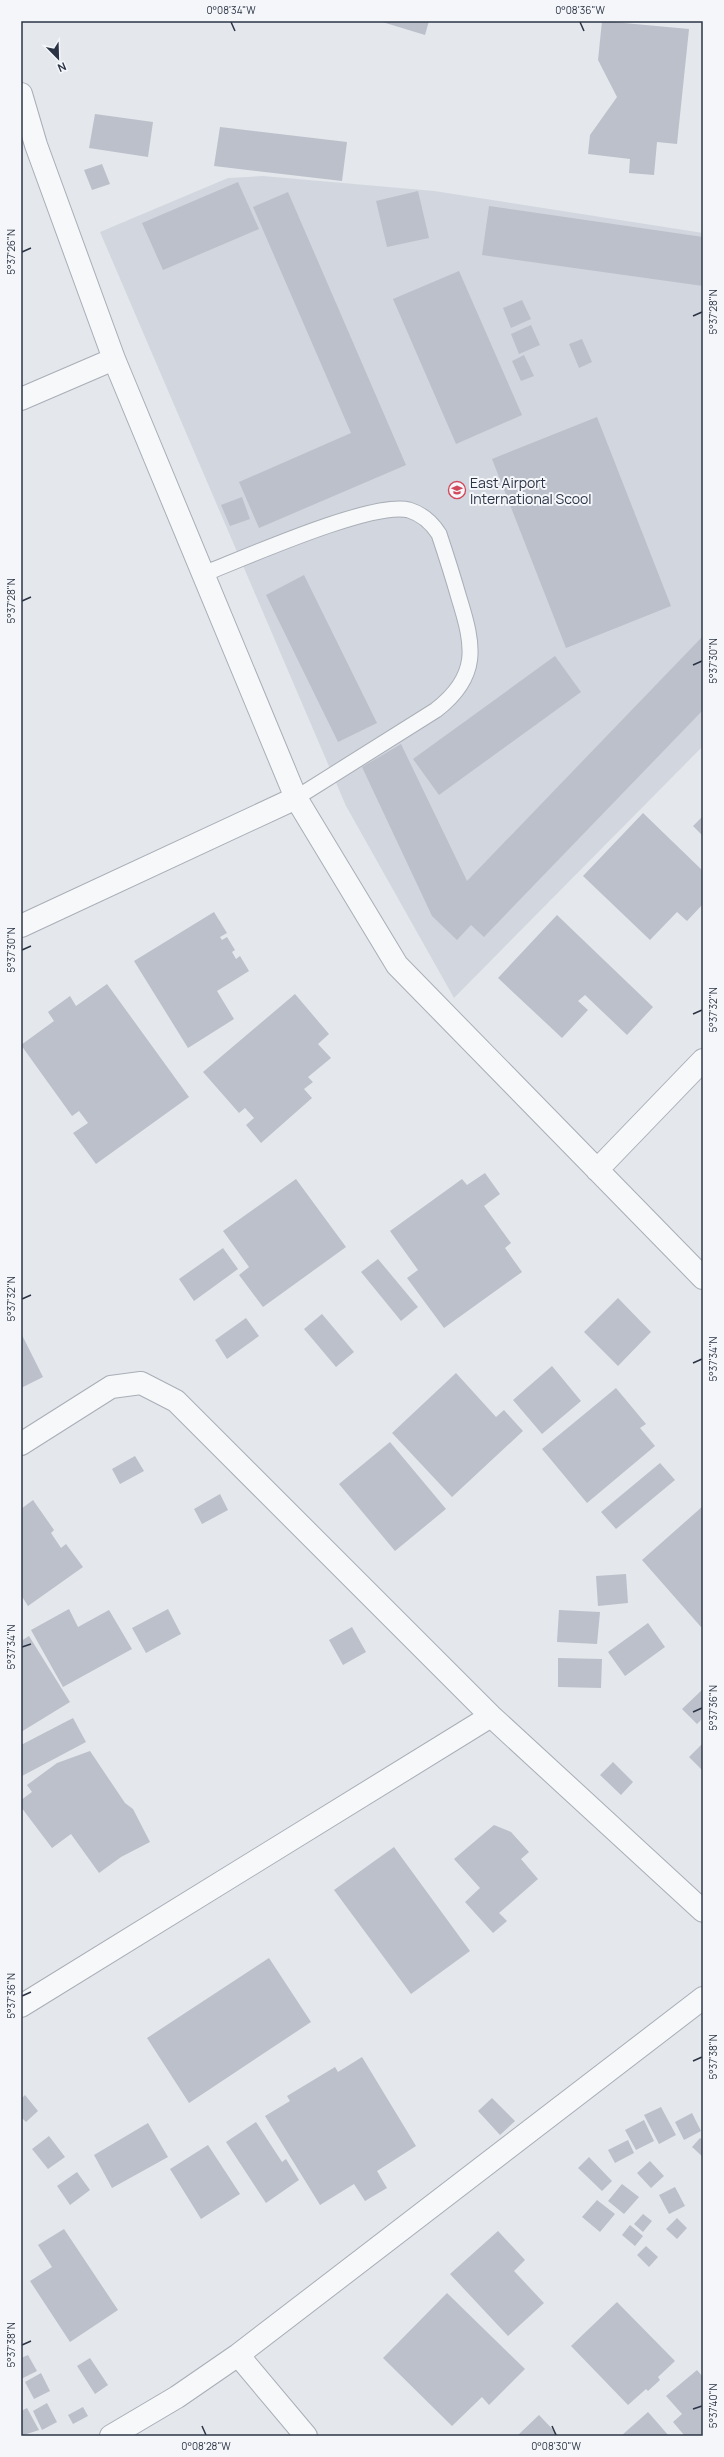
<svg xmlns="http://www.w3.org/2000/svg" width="724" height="2457" viewBox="0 0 724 2457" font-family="Manrope,sans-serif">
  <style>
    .built { fill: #d2d6de }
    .building { fill: #bbc0ca }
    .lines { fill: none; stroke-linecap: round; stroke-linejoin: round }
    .lane-casing { stroke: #a9aeb7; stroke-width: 17 }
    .street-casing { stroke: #a9aeb7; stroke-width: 24 }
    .lane { stroke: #f7f8fa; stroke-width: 15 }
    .street { stroke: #f7f8fa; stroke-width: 22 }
    .ticks { fill: none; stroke: #2b3445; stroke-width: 1.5 }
    .labels { text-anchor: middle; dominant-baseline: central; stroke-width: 4; stroke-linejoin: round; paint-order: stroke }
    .poi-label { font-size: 14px; fill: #2b3445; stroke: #f4f6f9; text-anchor: start }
    .neatline { fill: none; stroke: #2b3445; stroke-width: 1.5 }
    .ticks-label { font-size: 10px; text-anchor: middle; fill: #2b3445 }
  </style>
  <rect width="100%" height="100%" fill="#e4e7ec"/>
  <!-- built -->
  <path class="built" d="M263,176L434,191L703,233V746L454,998L346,806L100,232L228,178Z"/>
  <!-- building -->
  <path class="building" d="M379,21H429L425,35Z
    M602,21L689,29L677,144L657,142L654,175L629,173L630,159L588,154L590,135L617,97L598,60Z
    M95,114L153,122L148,157L89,148Z
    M220,127L347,142L342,181L214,166Z
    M102,164L110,184L92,190L84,170Z
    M238,182L259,229L163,270L142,223Z
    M418,191L429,238L387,247L376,201Z
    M288,192L406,465L259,528L239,482L351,433L253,207Z
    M489,206L703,237V286L482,255Z
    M459,271L522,415L456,444L393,299Z
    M522,300L531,319L511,328L503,308Z
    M531,325L540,345L519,354L511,334Z
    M582,339L592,362L579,368L569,344Z
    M524,355L534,376L521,381L512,361Z
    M597,417L671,606L566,648L492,459Z
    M242,497L250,519L230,526L221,505Z
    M304,575L377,723L338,742L266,595Z
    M703,636V710L484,937L471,925L457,940L432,916L362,767L401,744L467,881Z
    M555,656L581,692L439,795L413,759Z
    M643,813L703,871V904L687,921L677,912L650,940L583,876Z
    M703,816V836L693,826Z
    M214,912L227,933L220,937L222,940L227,937L235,950L232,952L236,959L240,956L249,971L217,991L234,1019L188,1048L134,961Z
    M557,915L653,1007L627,1035L585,995L578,1001L588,1010L562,1038L498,978Z
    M107,984L189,1097L96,1164L73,1133L88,1123L79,1111L72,1116L21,1045L54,1021L48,1012L70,996L76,1006Z
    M295,994L329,1034L318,1044L331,1058L308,1077L313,1082L304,1089L312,1098L261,1143L246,1125L254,1118L245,1108L239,1113L203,1072Z
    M485,1173L500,1194L484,1206L511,1243L505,1248L522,1272L444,1328L407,1278L418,1270L390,1231L462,1179L467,1185Z
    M296,1179L346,1247L263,1307L239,1275L249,1267L223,1231Z
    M223,1248L238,1269L194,1301L179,1279Z
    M378,1259L418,1307L401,1321L361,1272Z
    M618,1298L651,1332L618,1366L584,1332Z
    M322,1314L354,1352L336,1367L304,1329Z
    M246,1318L259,1336L227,1359L215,1340Z
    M21,1333L43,1377L21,1388Z
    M552,1366L581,1401L542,1434L513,1400Z
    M456,1373L496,1417L504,1410L523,1431L452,1497L392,1433Z
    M616,1388L646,1424L640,1428L655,1446L587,1503L542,1449Z
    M390,1442L446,1509L395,1551L339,1484Z
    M135,1456L144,1471L120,1484L112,1469Z
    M660,1463L675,1480L616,1529L601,1512Z
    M220,1494L228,1510L202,1524L194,1509Z
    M33,1500L54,1530L51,1533L61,1548L66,1544L83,1567L28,1606L21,1595V1509Z
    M703,1506V1626L701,1627L642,1560Z
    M626,1574L628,1603L598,1606L596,1576Z
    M69,1609L78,1627L109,1610L132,1649L63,1687L31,1630Z
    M168,1609L181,1634L146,1653L132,1628Z
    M559,1610L600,1612L597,1644L557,1642Z
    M648,1623L665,1647L625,1676L608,1652Z
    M352,1627L366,1652L343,1665L329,1640Z
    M29,1636L70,1702L21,1732V1641Z
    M558,1658L602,1659L601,1688L558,1687Z
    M703,1689V1718L697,1724L682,1709Z
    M73,1718L86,1742L22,1776L21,1745Z
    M703,1743V1771L689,1757Z
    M90,1751L125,1803L133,1809L150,1842L121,1857L99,1873L71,1834L52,1848L21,1807V1800L32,1792L27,1785L57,1763Z
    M613,1762L633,1782L621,1795L600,1775Z
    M494,1825L511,1832L529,1852L521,1859L538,1879L499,1913L507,1921L493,1933L465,1902L480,1888L454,1859Z
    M394,1847L470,1951L411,1994L334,1890Z
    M269,1958L311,2022L189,2103L147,2038Z
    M362,2057L416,2146L377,2171L387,2188L365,2201L354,2184L320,2205L265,2116L290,2101L287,2096L335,2067L338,2072Z
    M25,2095L38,2111L26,2122L21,2117V2099Z
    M492,2098L515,2121L500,2135L478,2111Z
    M661,2107L676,2135L659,2144L644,2115Z
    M692,2113L701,2131L684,2140L675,2122Z
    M644,2120L654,2141L636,2150L625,2130Z
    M256,2122L282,2162L286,2159L299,2180L266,2203L226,2142Z
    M148,2123L168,2157L112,2188L94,2155Z
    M49,2136L65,2157L48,2169L32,2149Z
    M700,2138L703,2140V2157L692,2147Z
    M628,2140L634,2153L615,2163L608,2150Z
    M208,2145L240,2194L201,2219L170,2169Z
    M589,2157L612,2181L602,2191L578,2168Z
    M650,2161L664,2176L651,2188L637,2173Z
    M77,2172L90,2190L70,2205L57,2186Z
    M622,2184L639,2197L624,2214L608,2201Z
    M675,2187L685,2206L669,2214L659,2195Z
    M597,2200L615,2214L600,2232L582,2217Z
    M643,2214L652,2221L643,2232L634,2224Z
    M677,2218L687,2228L677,2239L666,2229Z
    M630,2225L643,2236L635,2246L622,2235Z
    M64,2229L118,2310L70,2342L30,2281L52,2267L38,2245Z
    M498,2231L525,2260L514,2271L544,2303L508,2336L450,2274Z
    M646,2246L658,2257L649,2267L637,2255Z
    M447,2293L525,2369L489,2405L482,2397L452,2426L383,2358Z
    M617,2302L675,2361L658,2377L660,2380L648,2391L646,2389L628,2405L571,2346Z
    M28,2355L37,2371L21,2379V2358Z
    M90,2358L108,2385L95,2394L77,2366Z
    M697,2370L703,2377V2436H682L684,2435L673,2422L682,2414L666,2396Z
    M41,2373L50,2391L34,2399L25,2382Z
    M47,2403L57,2422L42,2430L33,2411Z
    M83,2407L88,2416L73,2424L68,2415Z
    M27,2408L39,2430L21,2436V2411Z
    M648,2412L669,2436H621Z
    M539,2415L559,2436H517Z"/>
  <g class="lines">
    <!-- lane casing -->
    <g class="lane-casing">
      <path id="lane" d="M203,574C245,558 371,501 409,510C422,514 432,523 439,534C446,555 453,577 459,598C474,646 480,676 436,710L296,798"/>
    </g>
    <!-- street casing -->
    <g class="street-casing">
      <path id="street" d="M21,94L36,145L114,359L296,798L397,965L703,1278
        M21,399L114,359
        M21,926L296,798
        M597,1170L703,1060
        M21,1444L111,1387L141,1383L176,1401L491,1716L703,1911
        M21,2006L491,1716
        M238,2355L306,2436
        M111,2436L177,2397L238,2355L703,1998"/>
    </g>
    <!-- lane -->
    <use href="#lane" class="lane"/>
    <!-- street -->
    <use href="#street" class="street"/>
  </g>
  <!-- ticks -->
  <path class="ticks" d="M231,22L235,31M580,22L584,31M22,252L31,248M693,316L702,312M22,601L31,597M693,665L702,661M22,950L31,946M693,1014L702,1010M22,1299L31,1295M693,1363L702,1359M22,1647L31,1644M693,1712L702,1708M22,1996L31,1992M693,2061L702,2057M22,2345L31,2341M693,2409L702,2406M202,2426L206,2435M552,2426L556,2435"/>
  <!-- icons -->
  <defs>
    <g id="school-ring" transform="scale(0.9)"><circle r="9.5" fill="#f4f6f9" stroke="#d1495b" stroke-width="1.5"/><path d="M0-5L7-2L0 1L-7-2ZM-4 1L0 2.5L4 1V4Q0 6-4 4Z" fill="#d1495b"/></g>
  </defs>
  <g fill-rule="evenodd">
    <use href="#school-ring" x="457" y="490"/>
  </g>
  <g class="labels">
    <!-- poi labels -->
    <g class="poi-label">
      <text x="470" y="482">East Airport<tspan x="470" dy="16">International Scool</tspan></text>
    </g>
  </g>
  <!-- border -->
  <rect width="724" height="2457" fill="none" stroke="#f4f6f9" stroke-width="44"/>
  <!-- north arrow -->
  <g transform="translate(58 58) rotate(157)" stroke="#f4f6f9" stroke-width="3" paint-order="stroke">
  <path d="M0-3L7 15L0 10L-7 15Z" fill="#2b3445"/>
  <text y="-6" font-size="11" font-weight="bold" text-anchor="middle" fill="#2b3445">N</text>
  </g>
  <rect x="22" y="22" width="680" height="2413" class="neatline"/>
  <g class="ticks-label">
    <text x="231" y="14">0°08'34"W</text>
    <text x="580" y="14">0°08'36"W</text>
    <text transform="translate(11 252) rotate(-90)" y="4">5°37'26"N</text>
    <text transform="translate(713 312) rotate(-90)" y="4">5°37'28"N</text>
    <text transform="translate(11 601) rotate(-90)" y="4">5°37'28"N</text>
    <text transform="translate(713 661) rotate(-90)" y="4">5°37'30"N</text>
    <text transform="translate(11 950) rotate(-90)" y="4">5°37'30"N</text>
    <text transform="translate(713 1010) rotate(-90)" y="4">5°37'32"N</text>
    <text transform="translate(11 1299) rotate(-90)" y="4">5°37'32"N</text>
    <text transform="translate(713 1359) rotate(-90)" y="4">5°37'34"N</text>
    <text transform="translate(11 1647) rotate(-90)" y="4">5°37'34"N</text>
    <text transform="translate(713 1708) rotate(-90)" y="4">5°37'36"N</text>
    <text transform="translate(11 1996) rotate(-90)" y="4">5°37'36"N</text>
    <text transform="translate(713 2057) rotate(-90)" y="4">5°37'38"N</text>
    <text transform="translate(11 2345) rotate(-90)" y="4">5°37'38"N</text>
    <text transform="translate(713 2406) rotate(-90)" y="4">5°37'40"N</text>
    <text x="206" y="2450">0°08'28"W</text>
    <text x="556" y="2450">0°08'30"W</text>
  </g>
</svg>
